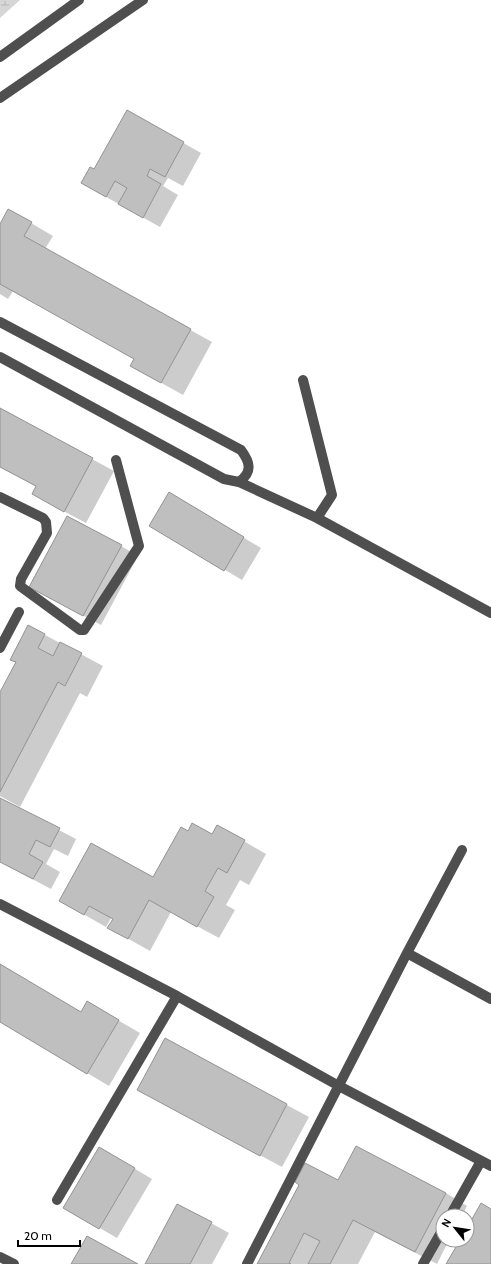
<svg xmlns="http://www.w3.org/2000/svg" width="491" height="1264" viewBox="0 0 491 1264" font-family="Cabin,sans-serif">
  <style>
    .wetland { fill: url(#wetland-marsh) }
    .shadow { fill: #0003 }
    .building { fill: #bfbfbf; stroke: #939393 }
    .lines { fill: none; stroke-linecap: round; stroke-linejoin: round }
    .minor { stroke: #4f4f4f; stroke-width: 10 }
  </style>
  <defs>
    <pattern id="wetland-marsh" width="20" height="14" patternUnits="userSpaceOnUse"><rect width="20" height="14" fill="#d6d6d6"/><path d="M1 5h8M5 5V1M11 12h8M15 12V8" fill="none" stroke="#b6b6b6"/></pattern>
  </defs>
  <rect width="100%" height="100%" fill="#fff"/>
  <!-- wetland -->
  <path class="wetland" d="M0,0H20L0,18Z"/>
  <!-- shadow -->
  <path class="shadow" d="M127,111L201,153L183,186L168,178L163,186L178,195L160,227L99,193L95,171Z
    M9,210L53,236L45,249L212,342L183,395L131,366L135,359L13,291L8,299L0,294V226Z
    M0,409L114,471L86,523L54,506L37,487L0,467Z
    M187,504L261,548L242,580L151,526Z
    M121,546L138,556L101,625L48,597Z
    M45,635L103,666L87,697L80,693L20,807L0,796V694Z
    M0,799L76,839L68,856L54,849L46,864L60,872L51,889L0,862Z
    M218,826L266,854L249,885L240,880L226,905L235,910L219,938L171,912L150,951L109,928L114,919L111,918L106,927L60,901L153,878L188,833L213,836Z
    M0,964L81,1013L109,1015L140,1033L109,1086L0,1021Z
    M165,1039L309,1117L282,1167L160,1102Z
    M100,1148L152,1179L117,1238L65,1208Z
    M338,1182L446,1193L467,1206L462,1216H443V1240H449L437,1264L375,1232L358,1264H259Z
    M211,1223L229,1233L212,1264H146Z"/>
  <!-- building -->
  <path class="building" d="M127,110L184,142L165,177L150,169L147,176L161,184L143,218L118,204L127,188L115,181L106,197L81,183L90,167L94,169Z
    M8,209L32,222L24,236L191,329L161,383L130,366L134,359L0,284V224Z
    M0,408L93,458L64,512L32,494L36,486L0,467Z
    M169,492L244,537L224,571L149,526Z
    M67,516L122,545L83,616L29,587Z
    M28,625L45,634L38,648L53,656L60,642L82,653L65,686L58,682L0,792V692L16,662L10,660Z
    M0,798L60,828L50,847L36,840L29,854L43,862L33,879L0,862Z
    M192,823L212,834L217,825L245,840L227,873L218,868L205,891L214,897L197,927L149,900L128,939L107,928L113,919L89,906L84,915L59,901L91,843L153,877L181,827L188,831Z
    M0,964L81,1012L87,1001L119,1020L87,1074L0,1022Z
    M165,1038L287,1104L260,1156L137,1090Z
    M356,1146L446,1193L415,1252L353,1220L330,1264H308L320,1241L304,1233L289,1263L291,1264H257L299,1185L295,1182L305,1163L338,1180Z
    M99,1147L135,1168L99,1229L63,1208Z
    M481,1203L491,1209V1264H446L460,1240H467V1228Z
    M177,1204L212,1222L190,1264H145Z
    M87,1236L138,1264H71Z"/>
  <g class="lines">
    <!-- minor -->
    <path class="minor" d="M0,57L79,0
      M0,98L143,0
      M0,322L241,450C250,462 253,472 239,482L224,479L0,357
      M303,380L332,495L317,518L491,613
      M239,482L317,518
      M0,497L43,518L46,522L47,533L21,579L20,586L80,630H84L139,546L116,460
      M0,648L19,612
      M0,904L177,996L339,1086L491,1166
      M407,953L491,999
      M57,1200L177,996
      M450,1216L481,1161
      M0,1257L14,1264
      M247,1264L407,953L462,850
      M423,1264L443,1229"/>
  </g>
  <!-- north arrow -->
  <g transform="translate(455 1228) rotate(300)"><circle r="19" fill="#ffffff" stroke="#999999"/>
  <path d="M0-3L7 15L0 10L-7 15Z" fill="#000000"/>
  <text y="-6" font-size="11" font-weight="bold" text-anchor="middle" fill="#000000">N</text>
  </g>
  <!-- scale -->
  <path d="M18 1240v6h62v-6" fill="none" stroke="#000000" stroke-width="2"/>
  <text x="24" y="1240" font-size="12" fill="#000000" stroke="#ffffff" stroke-width="3" paint-order="stroke">20 m</text>
</svg>
